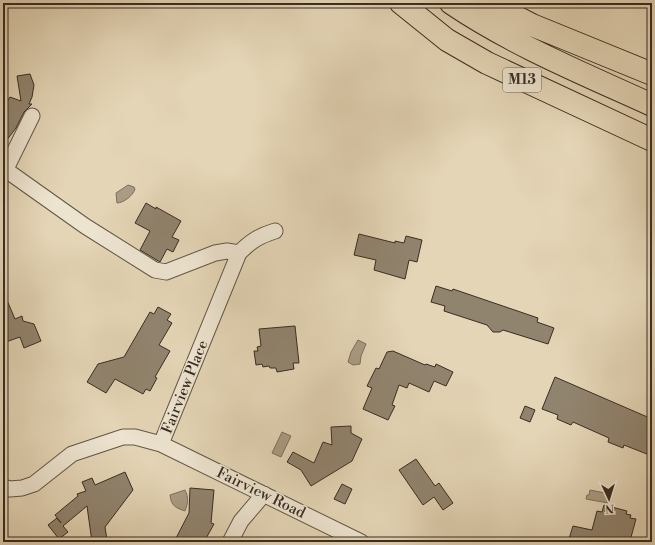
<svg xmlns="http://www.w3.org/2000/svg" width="655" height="545" viewBox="0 0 655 545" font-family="'Libre Bodoni',serif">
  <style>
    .water { fill: #aa9c84; stroke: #7c705d }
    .building { fill: #91846f; stroke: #382d22 }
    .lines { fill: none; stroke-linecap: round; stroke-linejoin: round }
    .minor-casing { stroke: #635747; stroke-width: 17 }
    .highway-casing { stroke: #382d22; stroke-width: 24 }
    .minor { stroke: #ede4d0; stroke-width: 15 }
    .highway { stroke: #e4d5b6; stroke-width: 22 }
    .labels { text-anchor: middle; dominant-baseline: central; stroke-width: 3; stroke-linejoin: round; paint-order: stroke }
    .shield { fill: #ede4d0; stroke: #6e6456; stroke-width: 1 }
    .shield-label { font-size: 14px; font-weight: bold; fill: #382d22 }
    .street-label { font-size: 15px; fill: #382d22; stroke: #ede4d0 }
  </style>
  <rect width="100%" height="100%" fill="#e4d5b6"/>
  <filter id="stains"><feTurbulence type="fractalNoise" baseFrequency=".005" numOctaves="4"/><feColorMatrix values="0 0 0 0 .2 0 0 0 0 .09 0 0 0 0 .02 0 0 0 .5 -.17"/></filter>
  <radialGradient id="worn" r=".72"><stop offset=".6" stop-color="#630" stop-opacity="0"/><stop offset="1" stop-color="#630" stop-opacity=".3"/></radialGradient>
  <!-- water -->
  <path class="water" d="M128,185L134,187L135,189C133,196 123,203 117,203L116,193Z
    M358,340L366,344L361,356L360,364L353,365L348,362L351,352Z
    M282,432L291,436L281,457L272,453Z
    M185,490C189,498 188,503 185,511C176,508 171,506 170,495Z
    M590,490L610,494L608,503L586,499L587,495H589Z"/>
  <!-- building -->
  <path class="building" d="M30,74L34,85L32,97L29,104H32L24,112L16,128L3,145V108L10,97L21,101L17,76Z
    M146,203L156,209V207L181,221L172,237L179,240L173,252L167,249L160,262L140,250L150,231L135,223Z
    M359,234L395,243V241L404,243L406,236L422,240L417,262L409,260L405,279L374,270L376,260L354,255Z
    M436,286L452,291L453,289L538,318L537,322L554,328L548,344L503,330L500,332H493L487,325L444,311L445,306L431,302Z
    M3,291L15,319L22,316L23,321L34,324L41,341L24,348L20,337L3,343Z
    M158,307L171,314L167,320L172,323L159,345L170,351L155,377L157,378L150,391L146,389L143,394L115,379L106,393L87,382L98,364L124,357L150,312L154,314Z
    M295,326L299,363H293L294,369L277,372L276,368H270L269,366L263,367L262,364L256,365L254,351H258L257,347L261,346L259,329Z
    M393,351L425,365L426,364L435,367L436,364L453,372L446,386L434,381L429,392L409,383L407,388L399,385L392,405L395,406L388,420L363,409L372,388L367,386L376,368L379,369L387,352Z
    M555,377L652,419V456L624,445L623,448L608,442L609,438L573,422L571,425L557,419L558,415L542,409Z
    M525,406L535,410L530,422L520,418Z
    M351,426V433L362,439L352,461L311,486L301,470L287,462L293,452L314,463L323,442L332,445L331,427Z
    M416,459L435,486L439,483L453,503L443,510L434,497L423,505L399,470Z
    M125,472L133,490L105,527L107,540L92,542L87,506L63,526L68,532L59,539L48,525L57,518L61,523L55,515L78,496L77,494L86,491L82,482L92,478L95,485Z
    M342,484L352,489L345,504L334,499Z
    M190,488L214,490L211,523L214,524L204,542H174L189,513Z
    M604,505L627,511L626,514L631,515L630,518L636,519L630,541L622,539V542H568L573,526L592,530L597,511L602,512Z"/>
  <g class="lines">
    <!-- minor casing -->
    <g class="minor-casing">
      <path id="minor" d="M6,170L85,226L155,270L166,272L215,253L227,251L239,253
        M3,175L32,116
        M161,444L361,542
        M3,487L10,489L22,488L34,484L72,454L123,437H135L161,444L239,253C251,241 259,236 275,231
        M230,542L241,521L264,494"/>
    </g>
    <!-- highway casing -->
    <g class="highway-casing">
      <path id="highway" d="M401,3L447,40L487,63L652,140
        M451,3C513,45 584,74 652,105
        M489,3L532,25L652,74"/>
    </g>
    <!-- minor -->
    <use href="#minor" class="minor"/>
    <!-- highway -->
    <use href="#highway" class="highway"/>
  </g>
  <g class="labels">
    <!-- shield labels -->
    <rect class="shield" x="503" y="68" width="38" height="24" rx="3"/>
    <g class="shield-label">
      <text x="522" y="80">M13</text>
    </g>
    <!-- street labels -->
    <g class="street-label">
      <text transform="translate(185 387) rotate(-68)">Fairview Place</text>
      <text transform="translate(261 493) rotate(26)">Fairview Road</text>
    </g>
  </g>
  <!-- margin -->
  <rect width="655" height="545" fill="none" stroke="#e4d5b6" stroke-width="16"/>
  <rect x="4" y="4" width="647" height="537" fill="none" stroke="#382d22" stroke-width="2"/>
  <rect x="8" y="8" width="639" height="529" fill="none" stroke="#382d22"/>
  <!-- north arrow -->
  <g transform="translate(609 499) rotate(176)" stroke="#ede4d0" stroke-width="3" paint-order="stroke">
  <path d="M0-3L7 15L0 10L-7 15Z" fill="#382d22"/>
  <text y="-6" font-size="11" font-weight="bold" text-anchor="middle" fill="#382d22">N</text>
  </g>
  <rect width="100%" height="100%" filter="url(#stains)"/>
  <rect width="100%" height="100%" fill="url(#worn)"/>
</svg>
